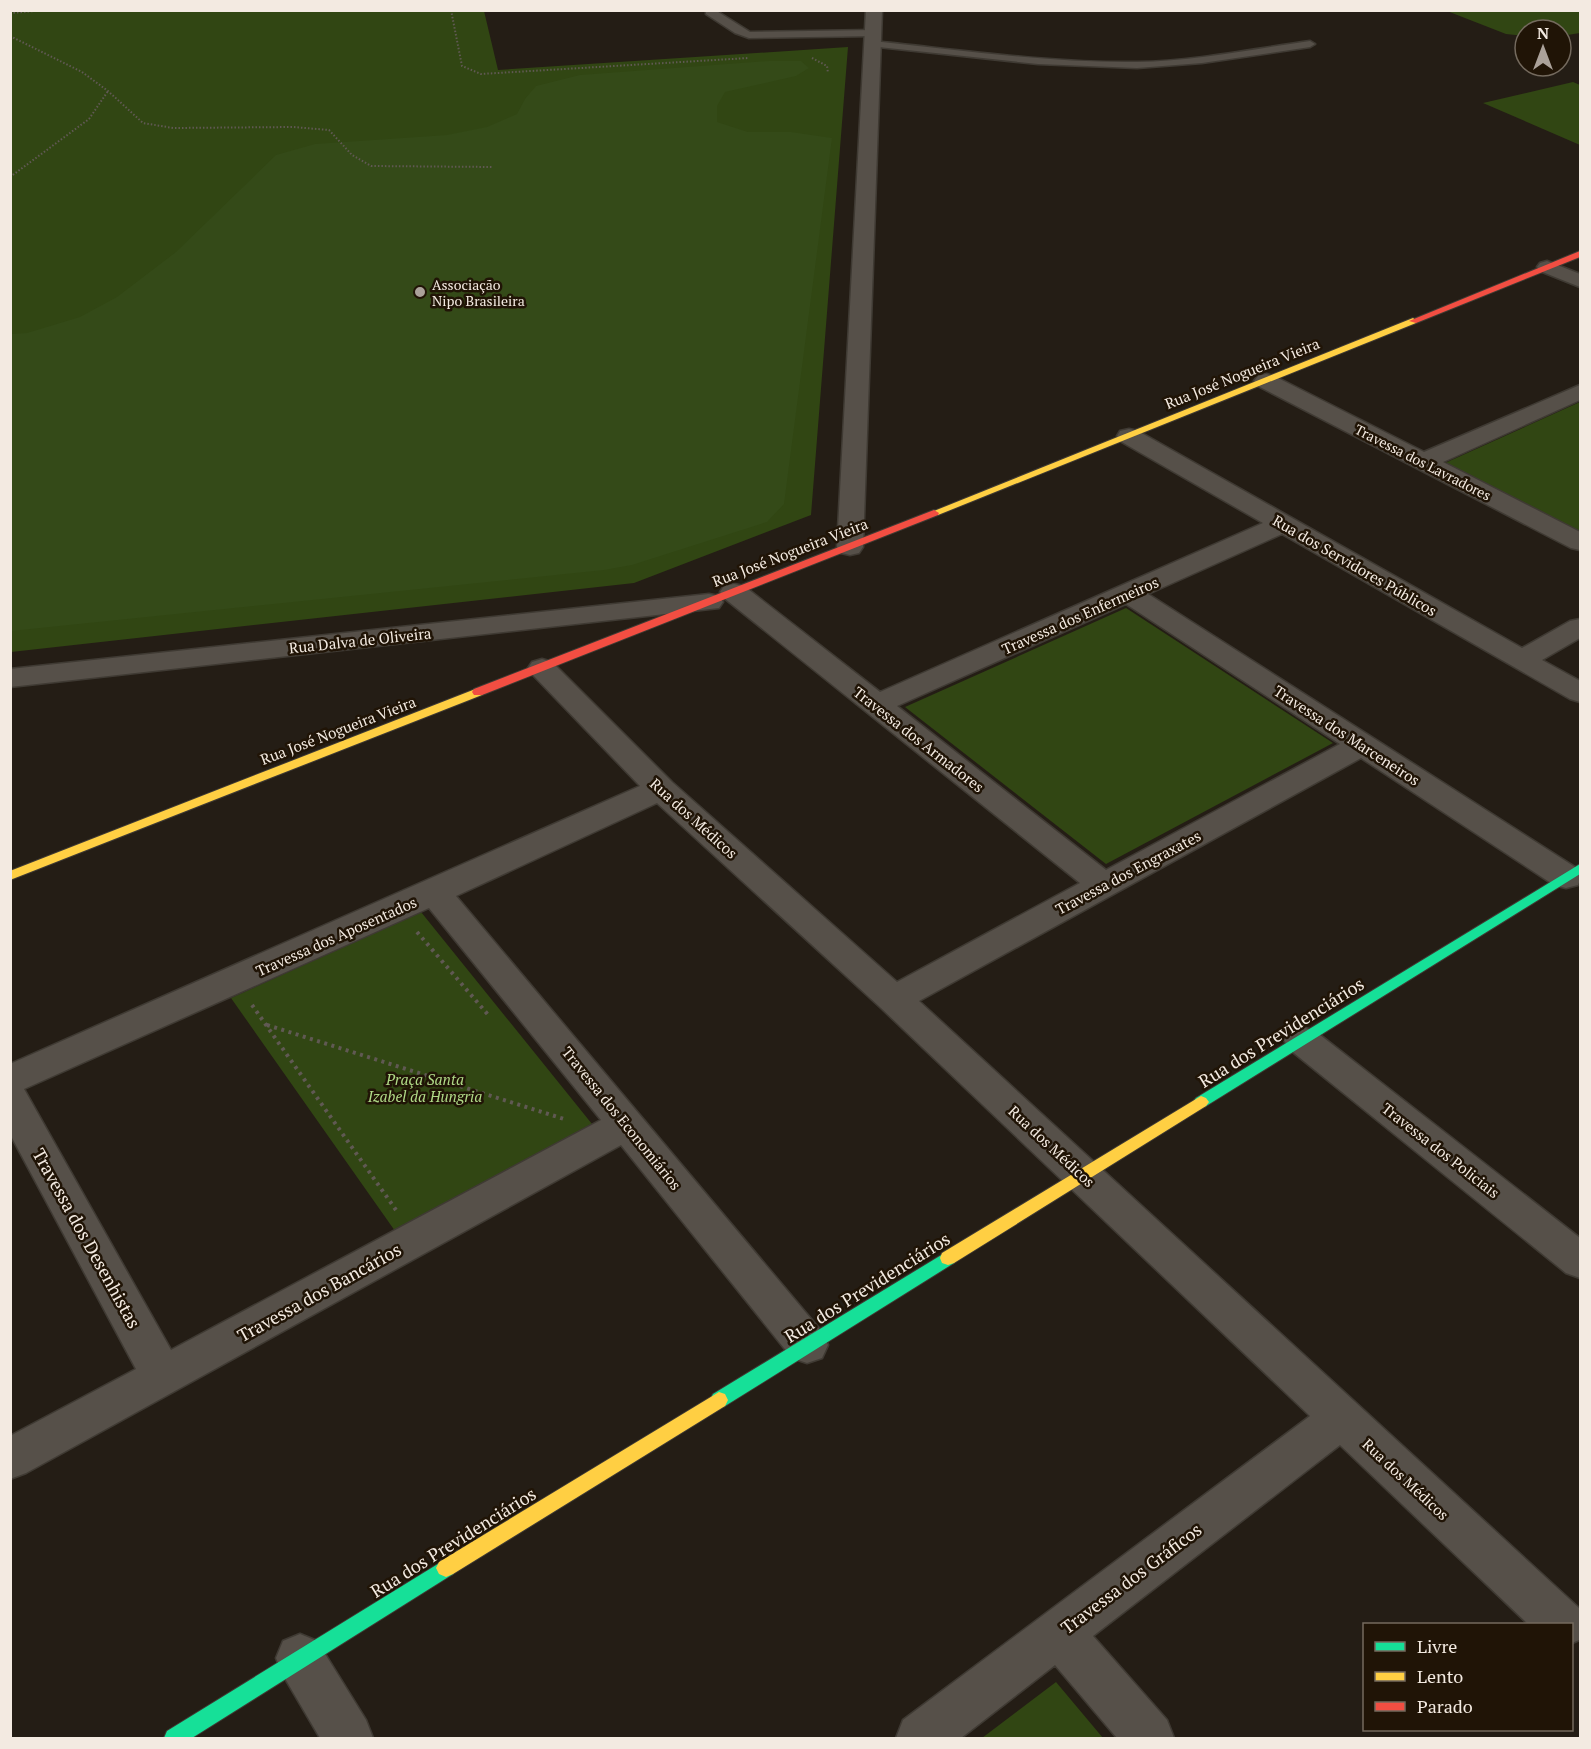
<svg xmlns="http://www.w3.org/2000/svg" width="1591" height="1749" viewBox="0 0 1591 1749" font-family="'PT Serif',serif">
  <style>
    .green { fill: #314613 }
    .forest { fill: #344a18 }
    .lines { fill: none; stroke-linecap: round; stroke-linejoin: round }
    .lane-casing { stroke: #3f3a33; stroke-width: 3 }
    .street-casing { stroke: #3f3a33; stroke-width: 3 }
    .fast-casing { stroke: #3f3a33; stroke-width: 2 }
    .slow-casing { stroke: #3f3a33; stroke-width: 2 }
    .jam-casing { stroke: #3f3a33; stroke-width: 2 }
    .path-far1 { stroke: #605953; stroke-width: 2; stroke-dasharray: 1.5 2; stroke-linecap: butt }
    .path { stroke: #605953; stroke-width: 4; stroke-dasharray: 3 4.5; stroke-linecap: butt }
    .lane { fill: #565049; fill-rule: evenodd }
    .street { fill: #565049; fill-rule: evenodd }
    .fast { fill: #16e098; fill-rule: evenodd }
    .slow { fill: #ffcf43; fill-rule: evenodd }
    .jam { fill: #f24e42; fill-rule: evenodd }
    .poi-dot { fill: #aba29a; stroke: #201406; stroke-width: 2 }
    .labels { text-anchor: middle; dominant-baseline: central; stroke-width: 5; stroke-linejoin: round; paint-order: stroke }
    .far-poi-label { font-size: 14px; fill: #f3eae1; stroke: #201406; text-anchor: start }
    .far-street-label { font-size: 14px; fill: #f3eae1; stroke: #201406 }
    .street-label { font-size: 15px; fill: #f3eae1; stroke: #201406 }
    .park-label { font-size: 15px; font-style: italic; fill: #b0da87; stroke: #201406 }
    .near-street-label { font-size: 18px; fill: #f3eae1; stroke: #201406 }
  </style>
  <rect width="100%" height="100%" fill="#241d15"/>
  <!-- green -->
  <path class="green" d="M10,11H484L498,70L848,47L811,515L634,583L11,652Z
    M1447,11H1580V33L1561,36V30H1525V36L1506,34Z
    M1573,82L1580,85V145L1483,103Z
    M1580,402V532L1445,463Z
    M1126,608L1333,743L1106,864L905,707Z
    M421,912L592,1124L395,1231L231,998Z
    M1056,1682L1103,1738H982Z"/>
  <!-- forest -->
  <path class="forest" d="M769,61H801L809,68L796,76L725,92L717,106V122L748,132H791L832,138L784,504L767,522L632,565L604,570L11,631V334L27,333L80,317L117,297L176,252L276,155L315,144L447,135L487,127L517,114L525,99L536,86L580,75Z"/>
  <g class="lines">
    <!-- lane casing -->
    <g class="lane-casing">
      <path id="lane" d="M706,10H715L750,32L873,30L878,33L873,36L749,38L735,33L706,14Z
        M873,41C961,50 1049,63 1137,62C1195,61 1253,49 1310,41L1315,44L1310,47L1202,63L1137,68L1038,64L869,46L868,44Z"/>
    </g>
    <!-- street casing -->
    <g class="street-casing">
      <path id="street" d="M866,10H882L863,547L859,553L850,555L841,553L837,547Z
        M1547,261L1580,274V287L1540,271L1537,267L1540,263Z
        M1266,374L1274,376L1424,452L1580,385V400L1443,462L1580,532V550L1571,548L1258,386L1254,381L1258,376Z
        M1129,429L1138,431L1522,648L1570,621L1580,619V638L1542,660L1580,681V702L1570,699L1282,534L1148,594L1578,869L1580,880L1578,885L1566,888L1554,885L1361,758L919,1001L1579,1608V1640L1572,1643V1624H1528L1340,1445L1093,1636L1167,1720L1174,1738H1117L1055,1665L961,1738H896L903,1720L1310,1416L881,1008L657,803L456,896L822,1332L828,1345L822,1358L807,1363L792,1358L621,1145L26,1473L10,1479V1436L136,1369L10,1134V1064L640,786L532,674L528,668L532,662L542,659L552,662L672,782L897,982L1080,883L724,598L720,592L724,586L734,584L744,586L880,692L1263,523L1120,441L1117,436L1120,431ZM1126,604L1340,744L1106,870L897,706ZM429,908L601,1120L171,1350L24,1089Z
        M709,594L719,596L723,602L719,608L10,687V669Z
        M1302,1027L1315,1031L1580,1238V1278L1566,1273L1289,1049L1284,1040L1289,1031Z
        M300,1634L317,1641L366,1720L373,1738H320L283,1675L276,1658L283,1641Z"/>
    </g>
    <!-- fast casing -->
    <g class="fast-casing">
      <path id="fast" d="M1580,864V874L1206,1106L1201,1108L1196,1106L1193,1102L1196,1098Z
        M948,1251L954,1253L956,1258L954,1263L725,1406L719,1408L713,1406L710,1400L713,1394Z
        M446,1559L453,1562L456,1568L453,1574L192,1738H164L167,1731Z"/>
    </g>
    <!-- slow casing -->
    <g class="slow-casing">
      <path id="slow" d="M1413,318L1417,321L1416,323L938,515H930L929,513Z
        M478,688L482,689L484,692L482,695L10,880V871Z
        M1201,1096L1206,1098L1209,1102L1206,1106L954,1263L948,1265L942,1263L940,1258L942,1253Z
        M719,1392L725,1394L728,1400L725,1406L453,1574L446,1577L439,1574L436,1568L439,1562Z"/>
    </g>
    <!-- jam casing -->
    <g class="jam-casing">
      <path id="jam" d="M1580,251V257L1416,323L1409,321Z
        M934,510L939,513L938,515L482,695H474L472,692L474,689Z"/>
    </g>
    <!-- path-far1 -->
    <path class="path-far1" d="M451,10L462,66L481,74L748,58
      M10,13L47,10
      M10,36L82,72L108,91L143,123L173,128L293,127L329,130L352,155L371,166L493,167
      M812,58L827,66L828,73
      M10,177L89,119L108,91"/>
    <!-- path -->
    <path class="path" d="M417,932L490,1017
      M252,1005L396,1210
      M267,1025L564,1119"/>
    <!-- lane -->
    <use href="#lane" class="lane"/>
    <!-- street -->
    <use href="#street" class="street"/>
    <!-- fast -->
    <use href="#fast" class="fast"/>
    <!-- slow -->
    <use href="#slow" class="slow"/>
    <!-- jam -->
    <use href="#jam" class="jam"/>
  </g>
  <!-- markers -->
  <circle class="poi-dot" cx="420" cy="292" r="6"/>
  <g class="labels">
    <!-- far-poi labels -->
    <g class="far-poi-label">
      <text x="432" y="284">Associação<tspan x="432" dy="16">Nipo Brasileira</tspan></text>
    </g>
    <!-- far-street labels -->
    <g class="far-street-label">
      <text transform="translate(1423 462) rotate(27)">Travessa dos Lavradores</text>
    </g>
    <!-- street labels -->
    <g class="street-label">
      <text transform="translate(1242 373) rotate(-22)">Rua José Nogueira Vieira</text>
      <text transform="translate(790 552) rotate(-21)">Rua José Nogueira Vieira</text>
      <text transform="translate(1355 565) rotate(30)">Rua dos Servidores Públicos</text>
      <text transform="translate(1080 615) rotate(-24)">Travessa dos Enfermeiros</text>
      <text transform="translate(360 640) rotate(-6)">Rua Dalva de Oliveira</text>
      <text transform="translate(338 730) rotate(-21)">Rua José Nogueira Vieira</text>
      <text transform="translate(1347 735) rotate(33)">Travessa dos Marceneiros</text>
      <text transform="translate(919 739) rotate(38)">Travessa dos Armadores</text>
      <text transform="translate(694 818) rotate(42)">Rua dos Médicos</text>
      <text transform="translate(1128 872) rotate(-28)">Travessa dos Engraxates</text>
      <text transform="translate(336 936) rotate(-24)">Travessa dos Aposentados</text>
      <text transform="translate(622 1118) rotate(51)">Travessa dos Economiários</text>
      <text transform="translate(1052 1146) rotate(43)">Rua dos Médicos</text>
      <text transform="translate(1441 1150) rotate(38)">Travessa dos Policiais</text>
      <text transform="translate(1406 1479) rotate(43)">Rua dos Médicos</text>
    </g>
    <!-- park labels -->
    <g class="park-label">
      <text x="425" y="1079">Praça Santa<tspan x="425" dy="17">Izabel da Hungria</tspan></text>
    </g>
    <!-- near-street labels -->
    <g class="near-street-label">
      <text transform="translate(1281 1032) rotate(-32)">Rua dos Previdenciários</text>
      <text transform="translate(87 1238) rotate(61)">Travessa dos Desenhistas</text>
      <text transform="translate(867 1287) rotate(-32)">Rua dos Previdenciários</text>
      <text transform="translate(319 1292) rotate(-29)">Travessa dos Bancários</text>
      <text transform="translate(453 1542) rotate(-32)">Rua dos Previdenciários</text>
      <text transform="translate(1131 1578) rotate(-37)">Travessa dos Gráficos</text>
    </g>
  </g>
  <!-- border -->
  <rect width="1591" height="1749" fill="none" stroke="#f3eae1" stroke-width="24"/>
  <!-- legend -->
  <rect x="1363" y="1623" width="210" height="108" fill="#201406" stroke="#746a5e" stroke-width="1.5"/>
  <rect x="1375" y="1642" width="30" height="9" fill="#16e098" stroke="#746a5e" stroke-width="1.5"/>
  <text x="1417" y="1653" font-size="18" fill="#f3eae1">Livre</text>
  <rect x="1375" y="1672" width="30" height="9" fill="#ffcf43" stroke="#746a5e" stroke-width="1.5"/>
  <text x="1417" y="1683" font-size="18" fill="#f3eae1">Lento</text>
  <rect x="1375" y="1702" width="30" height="9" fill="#f24e42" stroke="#746a5e" stroke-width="1.5"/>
  <text x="1417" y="1713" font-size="18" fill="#f3eae1">Parado</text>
  <!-- north arrow -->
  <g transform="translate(1543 48)"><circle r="28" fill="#201406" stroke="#746a5e" stroke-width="1.5"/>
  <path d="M0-4.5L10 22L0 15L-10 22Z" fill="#aba29a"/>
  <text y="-9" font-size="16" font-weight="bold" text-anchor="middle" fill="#f3eae1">N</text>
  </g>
</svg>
